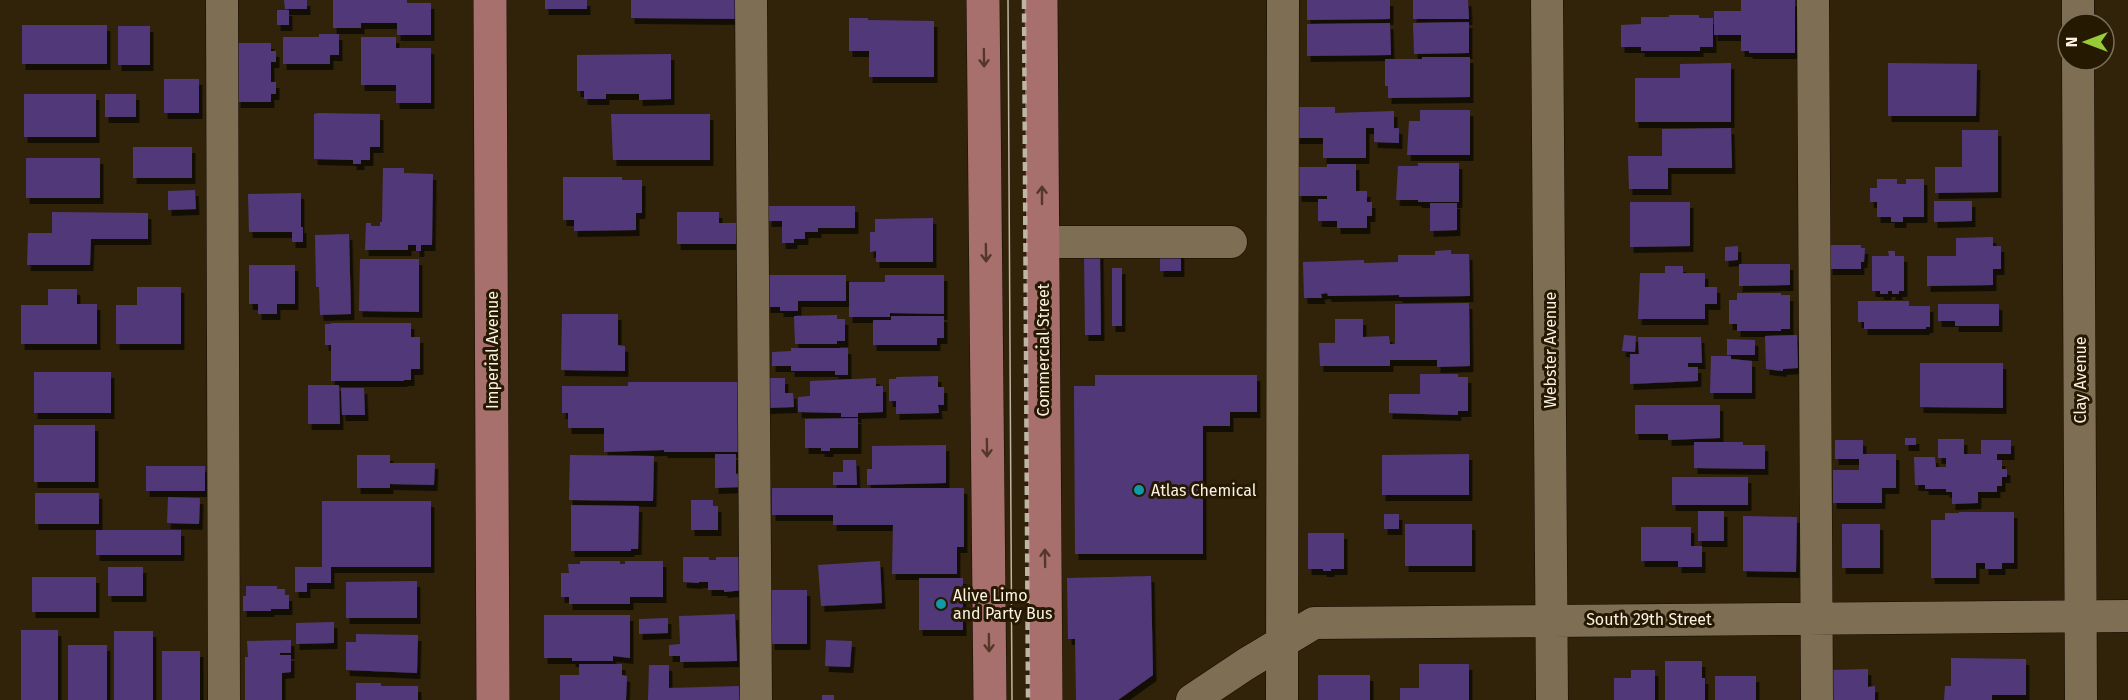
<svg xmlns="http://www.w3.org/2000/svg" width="2128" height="700" viewBox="0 0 2128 700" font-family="'Fira Sans',sans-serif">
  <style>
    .building { fill: #513979; filter: url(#shadow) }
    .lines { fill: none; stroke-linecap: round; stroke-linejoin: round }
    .minor-casing { stroke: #170c00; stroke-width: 33 }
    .major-casing { stroke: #170c00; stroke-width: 34 }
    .minor { stroke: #7d6e54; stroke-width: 32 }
    .major { stroke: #a8706d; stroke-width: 33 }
    .tram { stroke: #bfb5a4; stroke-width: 1.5 }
    .rail { stroke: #bfb5a4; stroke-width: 4.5; stroke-dasharray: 9 4.5; stroke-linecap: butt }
    .oneway { stroke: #543727 }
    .culture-dot { fill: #0f9aa8; stroke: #261902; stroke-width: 2 }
    .labels { text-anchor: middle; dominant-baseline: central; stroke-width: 6; stroke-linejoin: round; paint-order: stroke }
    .street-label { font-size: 16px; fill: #fbf2e4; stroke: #261902 }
    .poi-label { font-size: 16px; fill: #fbf2e4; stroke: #261902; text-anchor: start }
  </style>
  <defs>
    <filter id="shadow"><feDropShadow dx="3.5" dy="6" stdDeviation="0" flood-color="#0009"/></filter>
  </defs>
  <rect width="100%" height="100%" fill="#30230a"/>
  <!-- building -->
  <path class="building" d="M284,0H307V9H285Z
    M333,0H407V3H431V35H397V23H361V28H333Z
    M545,0H587V9H545Z
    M631,0H739V19L631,18Z
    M1307,0H1390V19L1307,20Z
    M1413,0H1468L1469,19H1413Z
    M1741,0H1795V53H1749V51H1741V35H1714V11H1741Z
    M277,10H289V25H277Z
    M1669,15H1699V18H1713V47H1700V51H1641V47H1621V25L1641,24V17H1669Z
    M849,18H868V20L934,21V77H869V51H849Z
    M1469,22V53L1414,54L1413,23Z
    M1390,23L1391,55L1307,56V24Z
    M22,25H107V64H22Z
    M118,26H150V65H118Z
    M319,34H339V55H330V64H283V37H319Z
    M361,37H396V48H431V103H396V85H361Z
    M237,43H271V51H276V62H271V82H276V94H271V102H237Z
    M671,54V99L639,100V94H606V99H584V91H577V55Z
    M1422,57H1470V97L1388,98V86H1385V59H1422Z
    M1731,63V122H1635V78H1680V64Z
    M1888,63L1977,64L1976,116H1888Z
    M164,79H199V113H164Z
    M24,94H96V137H24Z
    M105,94H136V117H105Z
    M1297,107H1335V113L1394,111V128H1399V143L1374,142V128H1366V158H1323V138H1296Z
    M1420,110H1470V155H1407L1409,121H1420Z
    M318,113L380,114V147H370V160H361V164H353V160L314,159V114Z
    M611,114H710V160H613Z
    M1731,128L1732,168H1668V189H1629L1628,156H1662V129Z
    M1962,130H1998V192L1935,193V167H1962Z
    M133,147H192V178H133Z
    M26,158H100V198H26Z
    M1418,163H1459V202H1418V200H1396L1398,166H1418Z
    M1327,164H1356V191H1367V202H1372V216H1367V228H1337V221H1318V199H1327V196H1298V167H1327Z
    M383,168H404V173L433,174L432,245H421V251H416V245H408V250H365L366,223H371V226H380V222H382Z
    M563,177H622V180H642V213H636V230L574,231V220H563Z
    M1877,179H1897V184H1906V179H1924V217H1903V222H1891V217H1877V202H1870V188H1877Z
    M195,190L196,209L168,210V191Z
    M301,193V227H303V242H292V232H249L248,194Z
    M1934,201H1972V221L1934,222Z
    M1630,202H1690V246L1630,247Z
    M1430,203H1457V230L1430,231Z
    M768,206H855V228H818V232H805V239H794V243H782V221H768Z
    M52,212L148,213V239H91L90,265H27L28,233H52Z
    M677,212H719V223H736V244H677Z
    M933,218V262H876V251L870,252V232H875V219Z
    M349,234L351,314L320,315L319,287H316L315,235Z
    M1993,237V246H2001V269H1993V285L1927,286V256H1956V238Z
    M1829,245H1861V248H1865L1864,262H1861V269H1829Z
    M1738,246V260L1725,261V247Z
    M1451,250V254H1469L1470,296L1399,297V295L1328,296L1327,293L1321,294L1322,298H1304L1303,262L1364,260V263L1398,262V255H1435V251Z
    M1888,251H1895V256H1904V291H1899V294H1892V291H1888V294H1880V291H1872V256H1889Z
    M1160,252H1181V271H1160Z
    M1100,253L1101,335H1085L1084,254Z
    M360,259H419V312L359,311Z
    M1739,264H1790V285L1739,286Z
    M249,265H295V304H277V314H258V304H249Z
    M1665,266H1683V273H1705V287H1717V304H1705V319H1638L1640,273H1665Z
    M1112,268H1122V326H1112Z
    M767,275H846V301H798V311H780V307H767Z
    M885,275H944V314L890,313V317H849V282H885Z
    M137,287H181V344H116V305H137Z
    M48,289H77V304H97V344H21V305H48Z
    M1737,293H1781V295H1790V329H1781V331H1737V324H1729V300H1737Z
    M1858,301H1909V306H1930V327H1926V329H1864V322H1858Z
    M1469,303L1470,366L1437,367V360H1390V366H1320L1319,343H1335V319H1363V337L1389,336L1390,344H1395V304Z
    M1938,304H1999V326H1955V321H1938Z
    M562,314H618V345L625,346V371L561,370Z
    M837,315V319H845V341H837V344H795L794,316Z
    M891,316H944V338H937V345H873V320H891Z
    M331,323H411V337H420V369H411V380H404V381H331V345H325V324H331Z
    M1624,335L1636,336L1635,352L1622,351Z
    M1797,335L1798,368L1783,369V371L1766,369L1765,336Z
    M1638,337H1701L1702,363H1688V367H1698V381L1630,384V354H1639Z
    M1727,339L1755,340V355H1727Z
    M791,348H848V375H835V371H791V366H772V352L791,351Z
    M1711,356H1731V359L1752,361V393H1710Z
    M1920,363H2003V408L1920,407Z
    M34,372H111V413H34Z
    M1420,374H1458V377H1468V411H1458V415L1389,413V394H1420Z
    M1095,375H1257V412H1230V426H1203V554H1075L1074,386H1095Z
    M938,376V387H944V405H938L939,413L896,414V401H889V379H896V377Z
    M767,378H785V393H793L794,407L767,408Z
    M876,378V386H883V412L858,413V417H841V413L798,412V397L810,396V381Z
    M628,382H741V452H664V450L604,452V428H568V413H562V386H628Z
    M308,385H339L340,424H308Z
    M341,388H364L365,415H342Z
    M1635,405H1720V438L1668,440V434H1635Z
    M858,418V448H830V451H821V448H805V419Z
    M34,425H95V482H34Z
    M1905,438H1916V445H1905Z
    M1938,439H1964V454H1981V440H2011V454H1997V460H2002V469H2007V477H2002V486H1997V492H1978V503L1952,504V492H1946V489H1925V485H1915L1914,457H1935L1936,467H1946V458H1938Z
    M1835,440H1863V454H1896V488H1882V503H1833V470H1859V459H1835Z
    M1694,442H1743V445H1765V469L1694,468Z
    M946,445V483L867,485V469H872V446Z
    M715,454H736V474L742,473V487L715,488Z
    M1469,454V495H1382V455Z
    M357,455H390V463H435L434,485L390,484V488H357Z
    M570,455L654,456L653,501L569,500Z
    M843,460H856L857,485H833V472H843Z
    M146,466H205V491H146Z
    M1672,477H1748V505H1672Z
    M772,488H964V547H957V574H892L893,525H833V515H772Z
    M35,493H99V524H35Z
    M168,497L200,498L199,524L167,523Z
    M691,500H713V506H718V530H691Z
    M322,501H431V567H331V583H307V592H295V567H322Z
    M571,505L639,506L638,549H631V551H571Z
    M1698,511H1724V541H1698Z
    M1959,512H2014V563H2002V569H1985V563H1976V578H1931V520H1945V513H1959Z
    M1384,514H1399V529H1384Z
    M1743,516L1797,517L1796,572L1743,571Z
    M1405,524H1472V566H1405Z
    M1842,524H1880V568H1842Z
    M1641,527H1691V546H1702V567H1678V561H1641Z
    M96,530H181V555H96Z
    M1308,533H1344V569H1331V571H1323V569H1308Z
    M683,557H709V560H716V557H739V560H745V590L724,592V590H708V582H699V583L683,582Z
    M580,561H620V564H625V561H663V597H630V604H569V597H561V573H569L568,564H580Z
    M880,561L882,603L821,606L818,565Z
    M108,567H143V596H108Z
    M1151,576L1153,675L1118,700H1076L1075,639H1068L1067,578Z
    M32,577H96V612H32Z
    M919,578H963V630H919Z
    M417,581V618H346V582Z
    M246,586H277V589H285V595H289V609H271V611H243V596H246Z
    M771,590H807V644H771Z
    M735,614L737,661L680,662V656H669V645L680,644L679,616Z
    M544,615H630V658L613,656V661H572V658H544Z
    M668,618V633L639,634V619Z
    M334,622V643L296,644V623Z
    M21,630H58V700H21Z
    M114,631H153V700H114Z
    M356,634L418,635L417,673L346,670V642H356Z
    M291,640V653H280V655H291V672L282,673V700H245V657H248L247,641Z
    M826,640L852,641L850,667L825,666Z
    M68,645H107V700H68Z
    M162,651H200V700H162Z
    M1951,658L2026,659V695H1992V700H1944L1945,686H1951Z
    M1665,661H1702V678H1705V700H1665Z
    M579,664H622V675L627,676L626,700H560V675H579Z
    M1419,664H1469V700H1400V688H1419Z
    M649,665H669V688L739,686L740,700H648Z
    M1868,669V687L1875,686V700H1832L1831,670Z
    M1631,670H1655V700H1614V678H1631Z
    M1318,675H1370V700H1318Z
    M1715,676H1756V700H1715Z
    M356,683H381V686H418V700H356Z
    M822,695H834V700H822Z"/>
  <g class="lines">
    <!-- minor casing -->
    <g class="minor-casing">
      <path id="minor" d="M222,0L224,700
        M751,0L756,700
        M1547,0L1552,700
        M1813,0L1817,700
        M2078,0V24
        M2078,60L2081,700
        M1042,242H1231
        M1192,700L1246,664L1314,623L2128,616
        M1282,700L1283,0"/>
    </g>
    <!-- major casing -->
    <g class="major-casing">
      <path id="major" d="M490,0L493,700
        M983,0L990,700
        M1041,0L1046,700"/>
    </g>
    <!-- minor -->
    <use href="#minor" class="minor"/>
    <!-- major -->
    <use href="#major" class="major"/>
    <!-- tram -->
    <path class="tram" d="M1008,0L1012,700"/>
    <!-- rail -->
    <path class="rail" d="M1024,0L1028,700"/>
  </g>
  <!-- one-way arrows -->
  <defs><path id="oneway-shaft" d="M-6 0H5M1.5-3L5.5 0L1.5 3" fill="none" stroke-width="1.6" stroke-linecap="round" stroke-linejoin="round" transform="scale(1.5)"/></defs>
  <g class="oneway">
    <use href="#oneway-shaft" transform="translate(984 58) rotate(89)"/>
    <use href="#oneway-shaft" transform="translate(1042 195) rotate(-90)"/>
    <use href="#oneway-shaft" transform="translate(986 253) rotate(89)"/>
    <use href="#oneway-shaft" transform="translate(987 448) rotate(89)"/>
    <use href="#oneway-shaft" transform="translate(1045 558) rotate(-91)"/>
    <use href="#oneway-shaft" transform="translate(989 643) rotate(89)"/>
  </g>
  <!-- markers -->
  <g class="culture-dot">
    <circle cx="1139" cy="490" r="6"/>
    <circle cx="941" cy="604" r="6"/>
  </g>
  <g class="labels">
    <!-- street labels -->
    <g class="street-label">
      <text transform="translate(492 350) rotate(-90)">Imperial Avenue</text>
      <text transform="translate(1043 350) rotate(-90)">Commercial Street</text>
      <text transform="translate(1550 350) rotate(-90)">Webster Avenue</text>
      <text transform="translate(2080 380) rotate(-90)">Clay Avenue</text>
      <text x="1649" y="619">South 29th Street</text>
    </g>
    <!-- poi labels -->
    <g class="poi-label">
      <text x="1151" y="490">Atlas Chemical</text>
      <text x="953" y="595">Alive Limo<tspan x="953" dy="18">and Party Bus</tspan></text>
    </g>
  </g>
  <!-- north arrow -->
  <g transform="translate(2086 42) rotate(270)"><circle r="28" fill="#261902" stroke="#7b705c" stroke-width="1.5"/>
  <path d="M0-4.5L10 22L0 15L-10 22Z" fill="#97cb38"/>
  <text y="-9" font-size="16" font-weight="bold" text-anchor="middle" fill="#fbf2e4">N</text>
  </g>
</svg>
